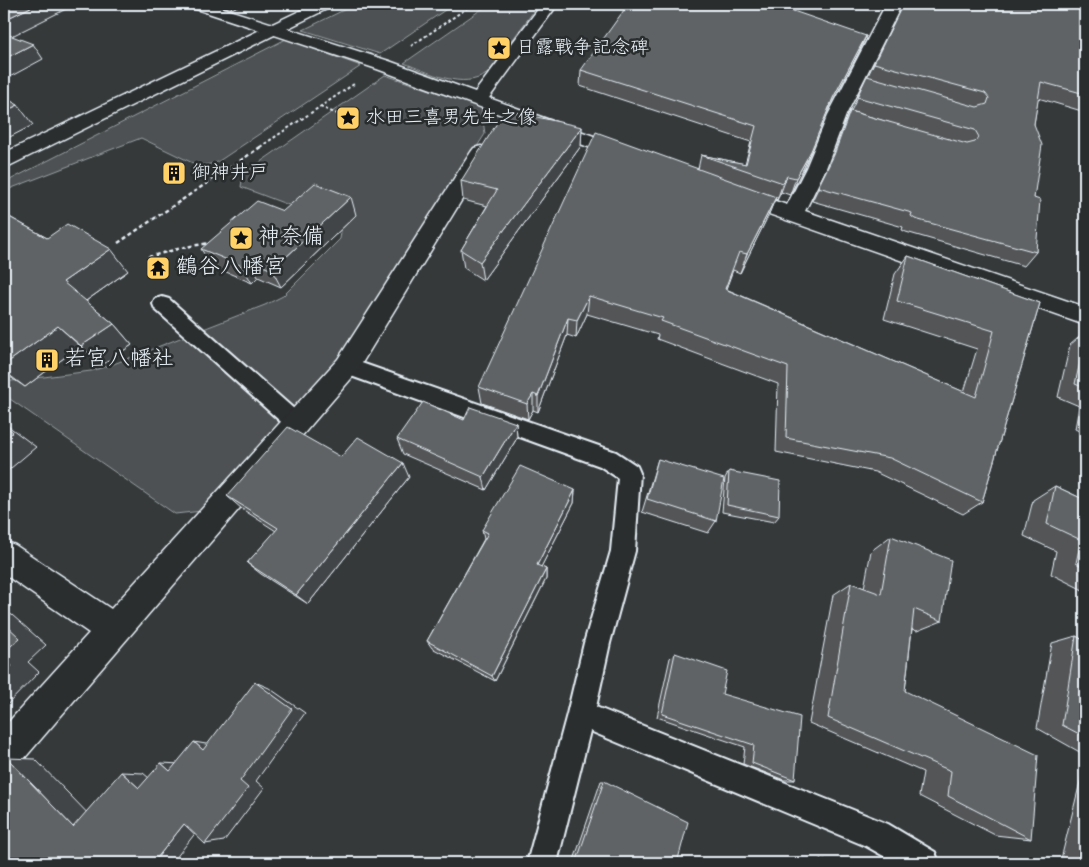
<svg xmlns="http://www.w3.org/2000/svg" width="1089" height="867" viewBox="0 0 1089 867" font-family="'Indie Flower','Klee One',sans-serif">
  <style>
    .green { fill: #4d5152; stroke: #9aa1a5 }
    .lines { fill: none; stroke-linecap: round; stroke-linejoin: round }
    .service-casing { stroke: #e8f1f8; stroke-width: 4 }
    .minor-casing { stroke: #e8f1f8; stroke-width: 3 }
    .tertiary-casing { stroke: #e8f1f8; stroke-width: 3 }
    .path-far1 { stroke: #e8f1f8; stroke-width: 2; stroke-dasharray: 3 2.5; stroke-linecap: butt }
    .path { stroke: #e8f1f8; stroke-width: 2.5; stroke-dasharray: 4 3; stroke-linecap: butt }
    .service { fill: #2a2d2e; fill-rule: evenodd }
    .minor { fill: #2a2d2e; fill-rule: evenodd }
    .tertiary { fill: #2a2d2e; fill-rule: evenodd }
    .wall { fill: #525557; stroke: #e8f1f8 }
    .shaded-wall { fill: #424547; stroke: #e8f1f8 }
    .building { fill: #5f6365; stroke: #e8f1f8 }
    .labels { text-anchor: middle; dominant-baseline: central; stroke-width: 5; stroke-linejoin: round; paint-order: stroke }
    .far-poi-label { font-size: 19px; fill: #e8f1f8; stroke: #2a2d2e; text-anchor: start }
    .poi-label { font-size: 22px; fill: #e8f1f8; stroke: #2a2d2e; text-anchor: start }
  </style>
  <rect width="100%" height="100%" fill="#35393a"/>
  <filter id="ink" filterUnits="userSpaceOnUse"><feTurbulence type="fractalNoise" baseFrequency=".02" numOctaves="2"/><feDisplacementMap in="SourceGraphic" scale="10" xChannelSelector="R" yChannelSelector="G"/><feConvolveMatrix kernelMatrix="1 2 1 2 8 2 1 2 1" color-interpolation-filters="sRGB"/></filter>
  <g filter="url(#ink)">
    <!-- green -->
    <path class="green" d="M356,4H454L380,54L303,30Z
      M489,4H539L488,73C463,91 428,72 404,63Z
      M286,39L361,66L216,163L199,166L141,138L4,191V183Z
      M385,75L481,107L485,134L340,361L202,511L175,514L10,399L4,400V382L91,371L111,365L265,305L283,296L340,239L342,225L241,187L243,174Z"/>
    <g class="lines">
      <!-- service casing -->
      <g class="service-casing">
        <path id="service" d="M162,297L169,299L303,417L307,423L303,429L296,432L289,429L155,309L153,304L155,299Z
          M347,358L616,452L637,466L640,473L635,551L610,643L596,707L888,824L935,852L939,863H896L866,846L590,731L557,863H527L567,714L584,643L611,551L618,478L600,466L340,372L337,366L340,360Z"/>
      </g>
      <!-- minor casing -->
      <g class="minor-casing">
        <path id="minor" d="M187,4H210L389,61L475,92L542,4H558L489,98L635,151L638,155L635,159L628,161L621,159L377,69L190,7Z
          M886,4H902L846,115L826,168L805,211L1085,307V325L729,200L726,195L729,190L736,188L787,205L806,168L828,115Z
          M481,146L488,148L491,152L356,373L17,767L4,772V727L89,633L4,574V541L15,545L111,609L338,359L471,152L474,148Z"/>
      </g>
      <!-- tertiary casing -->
      <g class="tertiary-casing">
        <path id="tertiary" d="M314,4H334L331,7L11,165L4,167V153Z"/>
      </g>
      <!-- path-far1 -->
      <path class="path-far1" d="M411,46L473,4
        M320,107L345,117
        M260,147L354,84"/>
      <!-- path -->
      <path class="path" d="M118,243L262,146
        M148,257L185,247L210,243"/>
      <!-- service -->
      <use href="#service" class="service"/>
      <!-- minor -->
      <use href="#minor" class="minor"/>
      <!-- tertiary -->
      <use href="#tertiary" class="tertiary"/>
    </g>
    <!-- wall -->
    <path class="wall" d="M215,4H241L232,9Z
      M1085,4V112L1038,98L1034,124V198L1036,252L1024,266L906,232L902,230L903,227L812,201L830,164L844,125L850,111L891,123L851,111L874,63Z
      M866,36L859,52L826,114L804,167L790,195L781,192L777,200L775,199L768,216L740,273L733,270L726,289L964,392L977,349L884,319L895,274L908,256L1040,303L982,502L963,514L875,472L776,452L778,384L657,339L658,335L587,314L576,338L567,335L538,412L533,410L528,419L482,403L479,387L698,169L701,155L745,164L751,142L580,86L581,70Z
      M582,127L581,146L483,280L464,268L461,250L487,206L463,200L461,181Z
      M4,214L47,238L128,271L86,301L114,324L132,345L102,365L80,346L25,387L4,373Z
      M356,215L281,287L258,277L252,283L212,266L201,249Z
      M1085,332V434L1075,429L1079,406L1058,397L1070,345Z
      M464,420L516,423L517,438L486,490L403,454L397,439Z
      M341,457L409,477L308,604L261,574L247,563L276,531L242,509L227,496Z
      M658,459L716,521L708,533L642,512Z
      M729,471L779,516L774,522L722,512L725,478Z
      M1055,486L1085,500V591L1051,574L1056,551L1024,536L1033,500Z
      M575,490L574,503L541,567L546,569V579L495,681L432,648L427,641L484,539L482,530Z
      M891,536L942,621L917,631L912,629L905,691L1031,839L995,835L919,796L923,772L809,723L833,595L851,583L864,588L871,551Z
      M1076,636L1085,641V755L1037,728L1052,643Z
      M675,653L722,694L795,780H784L743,764L745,747L657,717L670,658Z
      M1085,762V863H1060Z
      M601,781H604L677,863H573Z
      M820,859L838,863H819Z"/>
    <!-- shaded-wall -->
    <path class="shaded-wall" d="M37,4H76L4,40V20Z
      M230,4H241L232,9Z
      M866,36L859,52L826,114L833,98Z
      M33,44L43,59L4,80V59Z
      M18,105L33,125L4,140V112Z
      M582,127L581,146L483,280L480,262Z
      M811,151L804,167L790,195L796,178Z
      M787,176L781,192L777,200L783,183Z
      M351,197L356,215L281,287L272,270Z
      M776,197L768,216L740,273L747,254Z
      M111,249L128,271L83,303L63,282Z
      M249,260L258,277L252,283L242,266Z
      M589,296L587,314L576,338L577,320Z
      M568,318L567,335L538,412V396Z
      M114,324L132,345L102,365L81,346Z
      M58,326L80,346L25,387L4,371V365Z
      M533,394V410L528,419L527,404Z
      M4,423L36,447L4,474Z
      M516,423L517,438L486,490L483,477Z
      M403,463L409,477L308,604L296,595Z
      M575,490L574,503L537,575V565Z
      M546,569V579L495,681L492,676Z
      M4,612L12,615L46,645L28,662L39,672L4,708Z
      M255,682L269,688L305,713L256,781L264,788L224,841L205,844L240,781Z
      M194,742L212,745L203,750Z
      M7,758L35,759L99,825L73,827Z
      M161,763L181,764L170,771Z
      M121,772L143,773L161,788H139Z
      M204,822L172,863H153L184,824Z"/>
    <!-- building -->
    <path class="building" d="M4,4H37L4,20Z
      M632,4H773L866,36L833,98L811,151L796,178L787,176L783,183L701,155L746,164L756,126L581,70L624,10L626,11Z
      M903,4H1085V94L1041,82L1034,124L1042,145L1034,198L1040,200L1036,252L915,219L911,216L912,213L818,187L834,155L850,111L967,144L975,142L979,137L975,130L857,97L867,76L977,107L987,104L989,98L985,93L874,63Z
      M4,33L33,44L4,59Z
      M4,97L18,105L4,112Z
      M505,110L582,127L480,262L461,250L497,190L461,181Z
      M596,132L776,197L747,254L739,252L725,289L976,397L994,331L897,301L908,256L1040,303L982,502L890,458L786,438L788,367L661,321L663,318L589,296L577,320L568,318L538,396L533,394L527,404L479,387Z
      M315,183L351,197L272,270L249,260L242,266L201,249L257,201L283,211Z
      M4,214L47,238L67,224L111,249L63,282L114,324L81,346L58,326L4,365Z
      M1085,340V388L1075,384Z
      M423,402L464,420L470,407L516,423L483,477L397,439Z
      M4,425L13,432L4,440Z
      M288,427L341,457L358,437L403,463L296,595L247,563L278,528L227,496Z
      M658,459L724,479L716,521L647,499Z
      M520,466L575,490L537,565L546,569L492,676L427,641L488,533L482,530Z
      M729,471L780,481L779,516L727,505Z
      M1055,486L1085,500V568L1076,563L1081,540L1047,524Z
      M891,536L951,560L942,621L914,609L905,691L1038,755L1031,839L948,796L951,771L828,718L851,583L881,594Z
      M4,623L20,638L4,652Z
      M1076,636L1085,641V737L1062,725Z
      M675,653L727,671L722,694L800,717L795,780L752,763L754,745L662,714Z
      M4,659L12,666L4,673Z
      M255,682L292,709L240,781L248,788L205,844L184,824L153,863H4V761L7,758L73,827L121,772L139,788L161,763L170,771L194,742L203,750Z
      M604,781L688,822L677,863H576Z"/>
  </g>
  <!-- icons -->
  <defs>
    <g id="sight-square" transform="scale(1.25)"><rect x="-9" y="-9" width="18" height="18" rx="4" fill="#ffd166" stroke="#2a2d2e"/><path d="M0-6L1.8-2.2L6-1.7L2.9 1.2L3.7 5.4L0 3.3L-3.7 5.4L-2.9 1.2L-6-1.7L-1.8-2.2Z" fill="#111"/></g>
    <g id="building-square" transform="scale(1.25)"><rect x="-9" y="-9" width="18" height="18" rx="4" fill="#ffd166" stroke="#2a2d2e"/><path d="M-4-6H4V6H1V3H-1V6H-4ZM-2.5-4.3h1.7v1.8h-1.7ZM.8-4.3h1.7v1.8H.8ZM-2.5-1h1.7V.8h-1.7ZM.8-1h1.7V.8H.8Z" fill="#111"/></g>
    <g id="temple-square" transform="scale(1.25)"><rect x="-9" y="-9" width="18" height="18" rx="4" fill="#ffd166" stroke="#2a2d2e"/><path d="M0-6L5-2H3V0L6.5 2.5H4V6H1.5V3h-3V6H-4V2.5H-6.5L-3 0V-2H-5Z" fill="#111"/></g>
  </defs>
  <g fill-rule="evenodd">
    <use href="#sight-square" x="499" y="48"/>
    <use href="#sight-square" x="348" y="118"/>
    <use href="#building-square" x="174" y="173"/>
    <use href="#sight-square" x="241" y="238"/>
    <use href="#temple-square" x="158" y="268"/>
    <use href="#building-square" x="47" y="360"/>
  </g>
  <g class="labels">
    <!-- far-poi labels -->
    <g class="far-poi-label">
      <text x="516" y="48">日露戰争記念碑</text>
      <text x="366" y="118">水田三喜男先生之像</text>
      <text x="192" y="173">御神井戸</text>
    </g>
    <!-- poi labels -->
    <g class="poi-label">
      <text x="258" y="238">神奈備</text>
      <text x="176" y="268">鶴谷八幡宮</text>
      <text x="64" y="360">若宮八幡社</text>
    </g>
  </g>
  <!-- margin -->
  <rect width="1089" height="867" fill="none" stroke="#2a2d2e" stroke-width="20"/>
  <rect x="10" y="10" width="1069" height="847" fill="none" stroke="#e8f1f8" stroke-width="2" filter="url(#ink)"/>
</svg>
